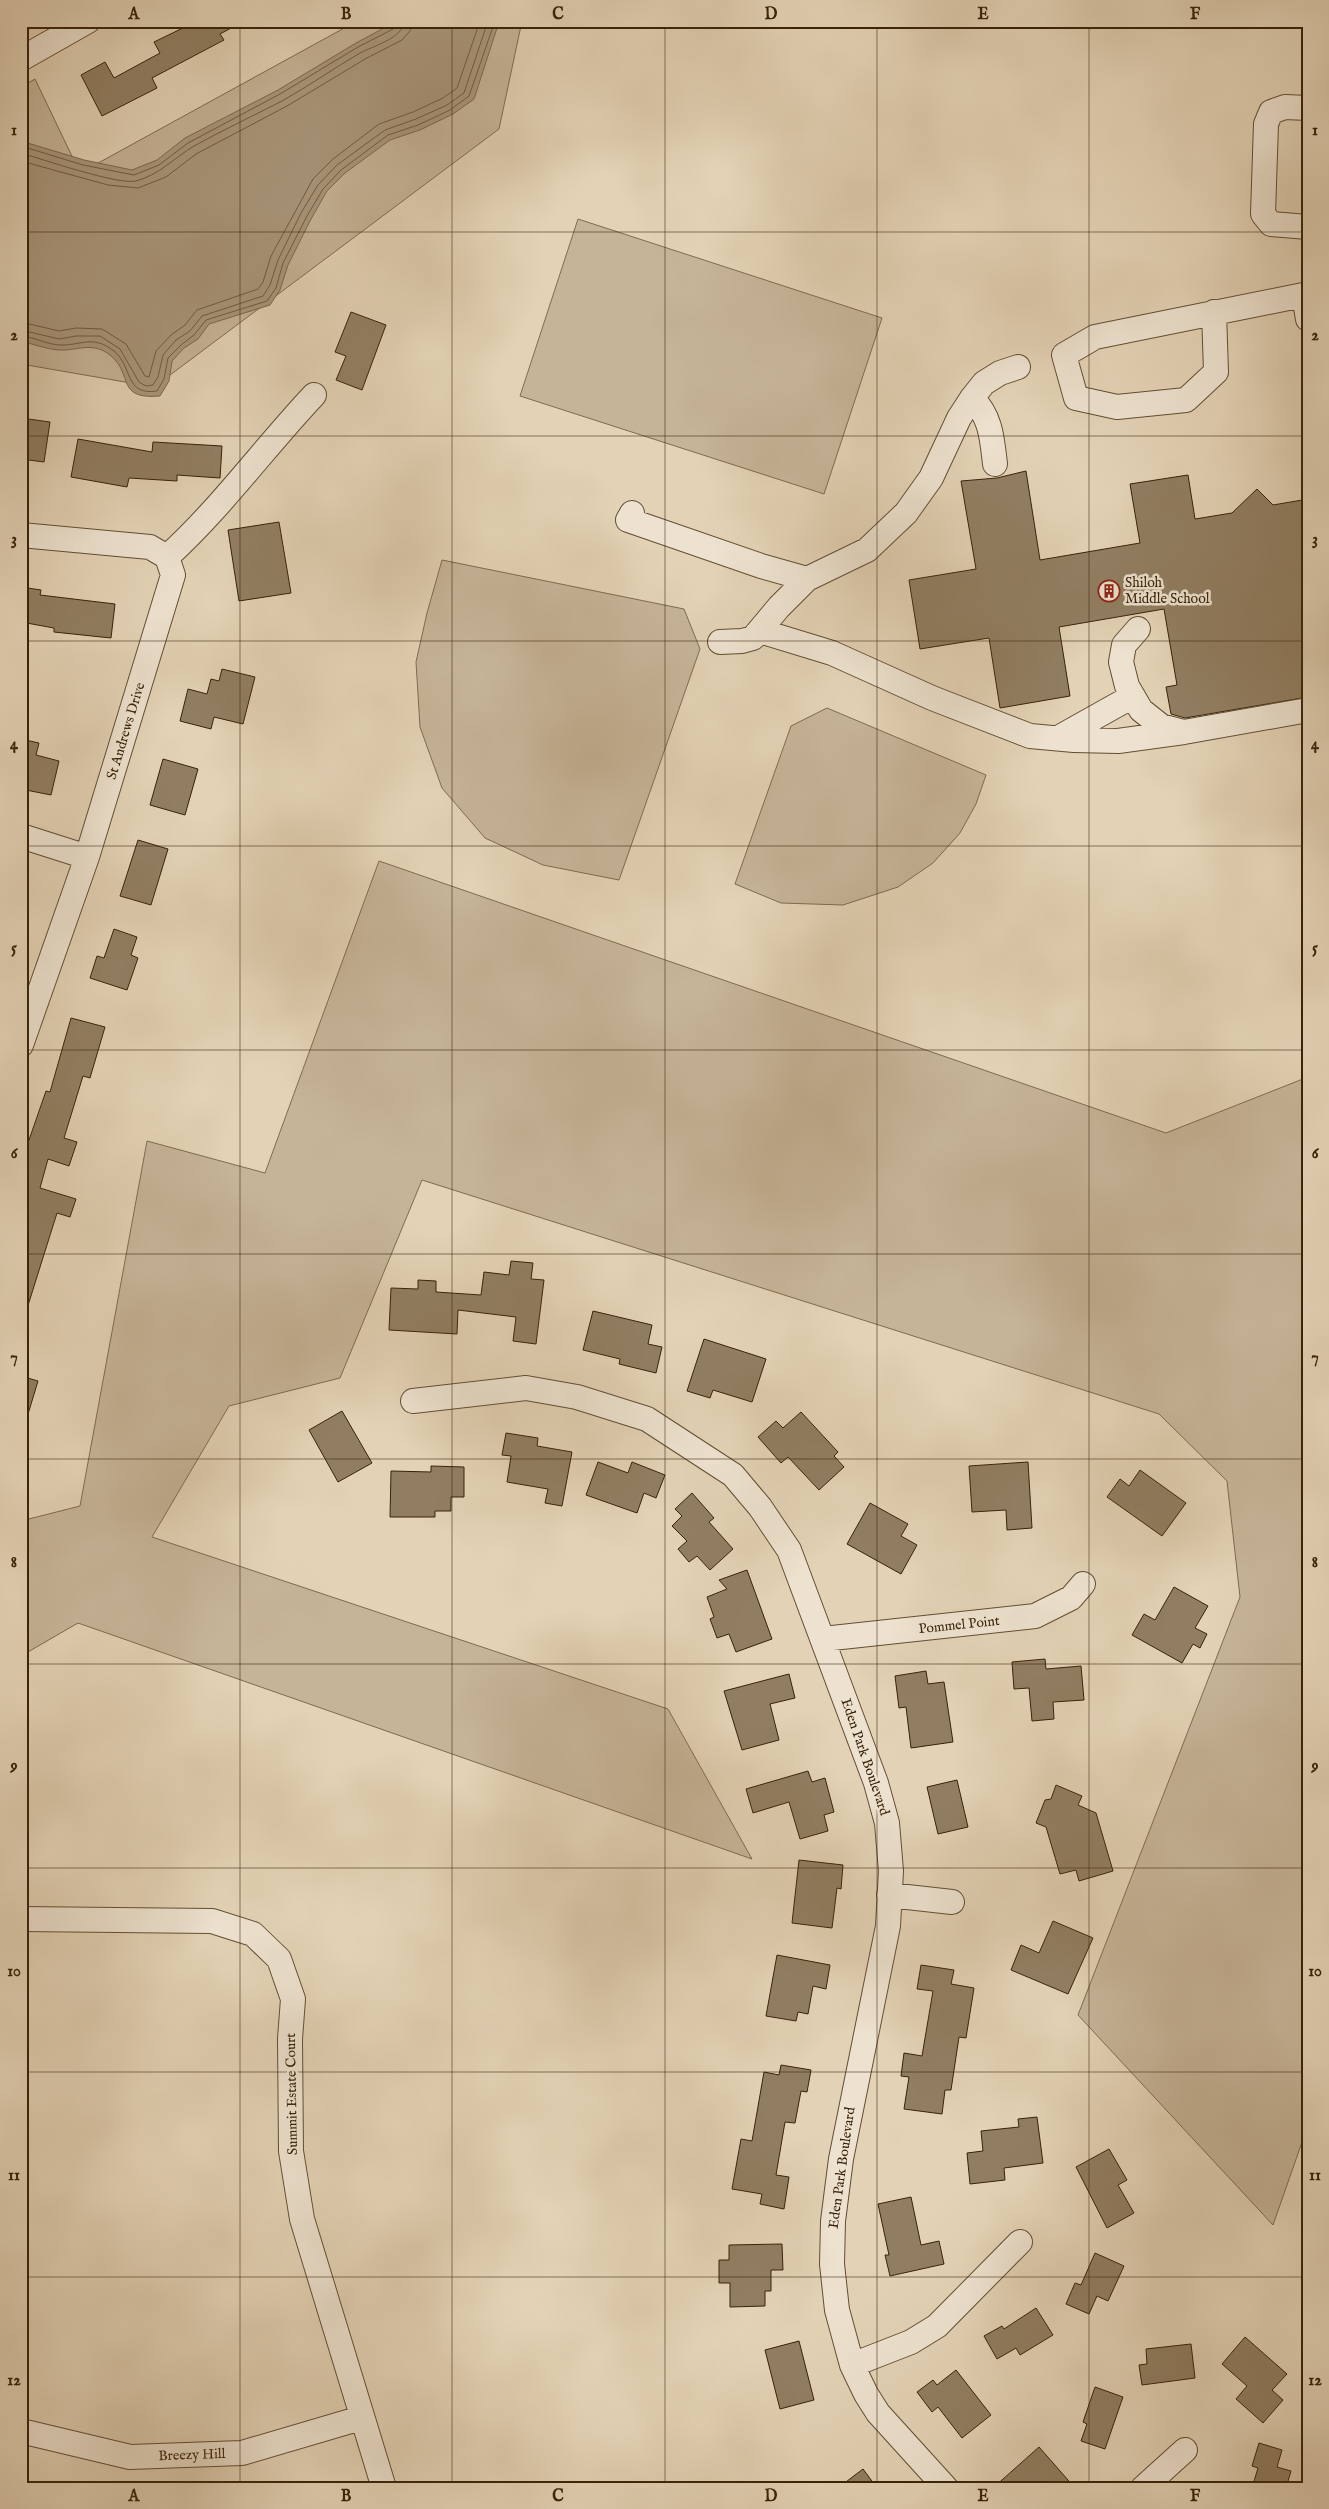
<svg xmlns="http://www.w3.org/2000/svg" width="1329" height="2509" viewBox="0 0 1329 2509" font-family="'IM FELL English',serif">
  <style>
    .green { fill: #c6b498; stroke: #7f6b50 }
    .water { fill: #a9967b; stroke: #7c684d }
    .lines { fill: none; stroke-linecap: round; stroke-linejoin: round }
    .shore { stroke: #705c42; stroke-width: 1 }
    .building { fill: #917e62; stroke: #382209 }
    .minor-casing { stroke: #634e34; stroke-width: 26 }
    .minor { stroke: #ede2cf; stroke-width: 24 }
    .grid { fill: none; stroke: #382209; stroke-width: 1; stroke-opacity: 0.55 }
    .labels { text-anchor: middle; dominant-baseline: central; stroke-width: 5; stroke-linejoin: round; paint-order: stroke }
    .poi-label { font-size: 14px; fill: #382209; stroke: #ede2cf; text-anchor: start }
    .street-label { font-size: 14px; fill: #382209; stroke: #ede2cf }
    .neatline { fill: none; stroke: #382209; stroke-width: 2 }
    .grid-label { font-size: 16px; text-anchor: middle; font-weight: bold; fill: #382209 }
  </style>
  <rect width="100%" height="100%" fill="#e3d2b5"/>
  <filter id="stains"><feTurbulence type="fractalNoise" baseFrequency=".004" numOctaves="4"/><feColorMatrix values="0 0 0 0 .2 0 0 0 0 .09 0 0 0 0 .02 0 0 0 .5 -.17"/></filter>
  <radialGradient id="worn" r=".72"><stop offset=".6" stop-color="#630" stop-opacity="0"/><stop offset="1" stop-color="#630" stop-opacity=".3"/></radialGradient>
  <!-- green -->
  <path class="green" d="M357,21H522L499,129L154,387L21,364V87L35,79L80,173Z
    M578,219L882,318L824,494L520,396Z
    M442,560L684,609L700,649L619,880L543,865L485,838L442,788L420,727L416,662L427,613Z
    M827,708L986,775L976,804L960,833L933,863L898,887L843,905L781,903L735,884L791,726Z
    M379,861L1166,1133L1308,1077V2125L1273,2225L1078,2015L1240,1597L1227,1481L1159,1414L422,1180L340,1378L229,1406L152,1537L668,1709L752,1859L78,1623L21,1656V1521L80,1506L147,1141L265,1173Z"/>
  <!-- water -->
  <path class="water" d="M397,21H501L496,31L474,99L453,114L420,130L390,140L345,173L327,191L311,219L288,265L280,290L270,305L209,324L198,339L184,348L172,361L169,381L160,396C115,400 134,374 110,355C92,341 78,351 59,350C46,349 33,344 21,341V141L84,160L132,170L157,160L185,138L278,90L356,43Z"/>
  <g class="lines">
    <!-- shore -->
    <path class="shore" d="M21,146L83,165L134,175L159,165L188,143L280,94L358,47L395,28L398,21
      M21,153C42,159 117,185 136,181C159,175 174,158 194,146C223,130 253,116 282,101C309,86 334,68 360,53C373,46 404,38 404,21
      M21,161L108,185L138,188L166,177L196,154L287,106L365,59L402,40L410,31L412,21
      M21,322L59,331L76,328L102,329L126,344L145,376L149,377L156,351L171,335L185,325L197,310L258,289L263,282L271,256L313,179L333,159L379,124L413,112L443,98L457,88L480,21
      M21,330L59,339L76,336H100L120,349L139,382L146,386L153,385L158,377L163,355L176,340L190,331L202,316L263,296L270,285L278,260L301,213L318,185L337,165L385,130L416,119L447,105L464,93L488,21
      M21,336C34,337 46,344 59,345C81,346 92,334 114,351C133,366 124,396 157,391L164,379L168,358L181,345L194,335L206,320L267,301L276,288L283,263L307,216L323,189L341,170L388,135L418,125L450,110L469,96L495,21"/>
  </g>
  <!-- building -->
  <path class="building" d="M185,21H244L220,34L224,40L152,78L157,88L102,116L81,75L105,62L114,78L160,53L154,42L187,26Z
    M351,312L386,325L362,390L336,380L346,356L335,352Z
    M21,418L50,422L44,462L21,459Z
    M78,439L152,452L153,442L222,446L220,478L177,475V481L129,478L127,487L71,477Z
    M1026,471L1040,560L1140,543L1130,484L1188,475L1195,519L1232,513L1257,489L1273,505L1308,499V697L1185,718L1171,714L1166,687L1177,685L1164,609L1059,627L1070,696L1000,708L989,638L920,649L909,580L976,569L961,481L997,478Z
    M279,522L291,593L239,601L228,530Z
    M21,587L41,590L40,595L115,604L111,638L54,632V628L21,622Z
    M222,669L255,677L243,724L214,717L211,729L180,721L188,689L207,694L211,679L219,681Z
    M21,739L39,743L36,755L59,761L51,795L21,789Z
    M163,759L198,769L185,815L150,805Z
    M138,840L168,849L151,905L120,896Z
    M114,929L137,937L131,955L138,958L127,990L90,978L97,956L104,958Z
    M71,1018L105,1027L90,1078L83,1076L64,1138L77,1142L69,1166L48,1159L40,1188L76,1199L70,1217L57,1213L25,1315L21,1314V1163L46,1091L50,1092Z
    M511,1261L533,1263L531,1279L544,1280L536,1344L513,1341L516,1317L458,1310L457,1334L389,1330L391,1288L418,1289V1280L436,1281V1292L481,1295L484,1272L509,1275Z
    M593,1311L652,1325L648,1344L662,1347L656,1373L619,1364L620,1359L583,1350Z
    M704,1339L766,1359L752,1402L713,1390L710,1398L687,1391Z
    M21,1376L38,1381L25,1424H21Z
    M342,1411L372,1463L338,1482L309,1430Z
    M801,1412L838,1452L834,1456L844,1467L819,1490L788,1457L781,1463L758,1437L776,1421L783,1428Z
    M506,1433L538,1438L537,1446L572,1452L562,1506L545,1503L548,1489L507,1482L511,1456L502,1455Z
    M598,1462L628,1473L632,1462L665,1475L656,1498L644,1493L637,1513L586,1495Z
    M1028,1462L1032,1528L1007,1530L1006,1510L972,1512L969,1466Z
    M431,1466L464,1467V1497H451V1511H435V1517H390L391,1471L431,1472Z
    M1140,1470L1186,1503L1162,1536L1107,1497L1120,1479L1129,1486Z
    M692,1493L714,1518L709,1522L733,1549L710,1570L697,1556L689,1562L678,1549L687,1541L672,1526L682,1516L675,1509Z
    M870,1503L908,1524L901,1536L917,1545L901,1574L847,1544Z
    M747,1570L772,1639L736,1652L729,1634L717,1638L710,1619L714,1617L707,1597L727,1589L719,1580Z
    M1174,1587L1208,1606L1195,1628L1207,1634L1200,1648L1193,1644L1182,1663L1132,1635L1144,1614L1155,1620Z
    M1045,1659L1046,1669L1081,1666L1084,1700L1053,1702L1054,1719L1032,1721L1029,1688L1014,1689L1012,1662Z
    M926,1671L928,1684L944,1682L953,1742L911,1748L906,1707L899,1708L895,1676Z
    M789,1674L795,1698L770,1704L779,1740L742,1750L724,1691Z
    M808,1771L812,1782L825,1778L834,1812L824,1815L828,1831L800,1839L789,1802L753,1813L746,1789Z
    M957,1780L968,1827L938,1834L927,1787Z
    M1056,1785L1082,1796L1078,1805L1096,1813L1113,1871L1079,1881L1076,1870L1060,1874L1046,1827L1036,1823L1045,1800L1051,1799Z
    M799,1860L843,1865L841,1889L837,1888L832,1928L792,1923Z
    M1053,1921L1093,1938L1068,1994L1011,1970L1021,1945L1039,1953Z
    M777,1955L830,1965L826,1989L813,1986L808,2014L798,2012L796,2021L766,2016Z
    M921,1965L954,1970L951,1984L974,1988L966,2038L959,2037L951,2090H945L942,2114L904,2109L909,2077L901,2076L904,2053L922,2056L933,1991L917,1989Z
    M781,2065L811,2070L807,2092L801,2091L795,2123L785,2122L776,2175L789,2177L784,2209L760,2204L762,2194L732,2189L741,2139L752,2141L764,2072L779,2075Z
    M1037,2117L1043,2163L1004,2168L1005,2180L970,2184L967,2153L983,2151L981,2131L1019,2127L1018,2119Z
    M1109,2149L1127,2180L1118,2185L1134,2213L1107,2228L1076,2167Z
    M911,2197L921,2245L939,2241L944,2264L890,2276L885,2255H889L878,2204Z
    M782,2244L783,2270H771V2291H765V2306L730,2307V2283H719V2260H729V2245Z
    M1095,2253L1124,2266L1108,2301L1097,2296L1089,2314L1066,2304L1075,2283L1081,2285Z
    M1036,2308L1053,2335L1020,2355L1016,2348L997,2359L984,2336L1002,2326L1004,2329Z
    M1245,2337L1287,2374L1272,2390L1283,2400L1263,2423L1236,2399L1247,2386L1222,2364Z
    M799,2341L814,2400L780,2409L765,2350Z
    M1191,2344L1195,2378L1142,2385L1139,2365L1147,2364L1146,2349Z
    M956,2370L991,2415L962,2438L938,2407L932,2412L917,2392L933,2380L937,2385Z
    M1095,2387L1123,2397L1105,2449L1081,2441L1087,2424L1083,2422Z
    M1259,2443L1282,2450L1277,2467L1291,2471L1286,2488H1252L1258,2468L1252,2466Z
    M1039,2447L1075,2488H993Z
    M863,2469L877,2488H838Z"/>
  <g class="lines">
    <!-- minor casing -->
    <g class="minor-casing">
      <path id="minor" d="M21,59L88,21
        M1308,108L1285,107L1271,112L1266,124L1263,214L1271,224L1308,227
        M1304,295L1308,319
        M1214,312L1216,372L1186,400L1117,407L1076,398L1064,355L1095,337L1308,294
        M972,398C991,417 992,438 995,464
        M632,513L628,520L761,566L807,579
        M21,535L150,547L167,557L173,575L87,857L21,1045
        M167,557C221,508 264,448 314,395
        M1138,629L1124,645L1121,662L1127,686L1141,710L1161,726L1184,732L1308,710
        M760,631L832,653L932,698L1030,736L1074,740L1118,741L1184,732
        M720,642L742,641L753,638L779,607L807,579L867,550L906,513L931,478L959,418L972,398L984,383L1000,373L1018,367
        M1058,738L1133,696
        M21,836L87,857
        M413,1401L526,1388L577,1397L647,1419L733,1475L760,1507L789,1550L876,1783L887,1823L891,1871L888,1926L841,2159L833,2221L832,2264L837,2310L852,2365L866,2394L878,2413L946,2488
        M823,1639L1035,1616L1071,1598L1083,1584
        M889,1895L952,1902
        M21,1919L212,1921L253,1934L279,1959L293,1999L290,2039L291,2151L302,2219L384,2488
        M852,2365L911,2342L937,2326L1020,2242
        M21,2431L130,2457L242,2453L361,2418
        M1143,2488L1185,2450"/>
    </g>
    <!-- minor -->
    <use href="#minor" class="minor"/>
  </g>
  <!-- grid -->
  <path class="grid" d="M240,21V2488M452,21V2488M665,21V2488M877,21V2488M1089,21V2488M21,232H1308M21,436H1308M21,641H1308M21,846H1308M21,1050H1308M21,1254H1308M21,1459H1308M21,1664H1308M21,1868H1308M21,2072H1308M21,2277H1308"/>
  <!-- icons -->
  <defs>
    <g id="building-ring" transform="scale(1.125)"><circle r="9.5" fill="#ede2cf" stroke="#8f2418" stroke-width="1.5"/><path d="M-4-6H4V6H1V3H-1V6H-4ZM-2.5-4.3h1.7v1.8h-1.7ZM.8-4.3h1.7v1.8H.8ZM-2.5-1h1.7V.8h-1.7ZM.8-1h1.7V.8H.8Z" fill="#8f2418"/></g>
  </defs>
  <g fill-rule="evenodd">
    <use href="#building-ring" x="1109" y="591"/>
  </g>
  <g class="labels">
    <!-- poi labels -->
    <g class="poi-label">
      <text x="1125" y="583">Shiloh<tspan x="1125" dy="16">Middle School</tspan></text>
    </g>
    <!-- street labels -->
    <g class="street-label">
      <text transform="translate(126 731) rotate(-73)">St Andrews Drive</text>
      <text transform="translate(959 1625) rotate(-6)">Pommel Point</text>
      <text transform="translate(865 1757) rotate(71)">Eden Park Boulevard</text>
      <text transform="translate(292 2094) rotate(-91)">Summit Estate Court</text>
      <text transform="translate(842 2168) rotate(-82)">Eden Park Boulevard</text>
      <text transform="translate(192 2455) rotate(-2)">Breezy Hill</text>
    </g>
  </g>
  <!-- margin -->
  <rect width="1329" height="2509" fill="none" stroke="#e3d2b5" stroke-width="55"/>
  <rect x="28" y="28" width="1274" height="2454" class="neatline"/>
  <g class="grid-label">
    <text x="134" y="19">A</text>
    <text x="346" y="19">B</text>
    <text x="558" y="19">C</text>
    <text x="771" y="19">D</text>
    <text x="983" y="19">E</text>
    <text x="1195" y="19">F</text>
    <text x="14" y="135">1</text>
    <text x="1315" y="135">1</text>
    <text x="14" y="340">2</text>
    <text x="1315" y="340">2</text>
    <text x="14" y="544">3</text>
    <text x="1315" y="544">3</text>
    <text x="14" y="749">4</text>
    <text x="1315" y="749">4</text>
    <text x="14" y="953">5</text>
    <text x="1315" y="953">5</text>
    <text x="14" y="1158">6</text>
    <text x="1315" y="1158">6</text>
    <text x="14" y="1362">7</text>
    <text x="1315" y="1362">7</text>
    <text x="14" y="1567">8</text>
    <text x="1315" y="1567">8</text>
    <text x="14" y="1771">9</text>
    <text x="1315" y="1771">9</text>
    <text x="14" y="1976">10</text>
    <text x="1315" y="1976">10</text>
    <text x="14" y="2180">11</text>
    <text x="1315" y="2180">11</text>
    <text x="14" y="2385">12</text>
    <text x="1315" y="2385">12</text>
    <text x="134" y="2501">A</text>
    <text x="346" y="2501">B</text>
    <text x="558" y="2501">C</text>
    <text x="771" y="2501">D</text>
    <text x="983" y="2501">E</text>
    <text x="1195" y="2501">F</text>
  </g>
  <rect width="100%" height="100%" filter="url(#stains)"/>
  <rect width="100%" height="100%" fill="url(#worn)"/>
</svg>
